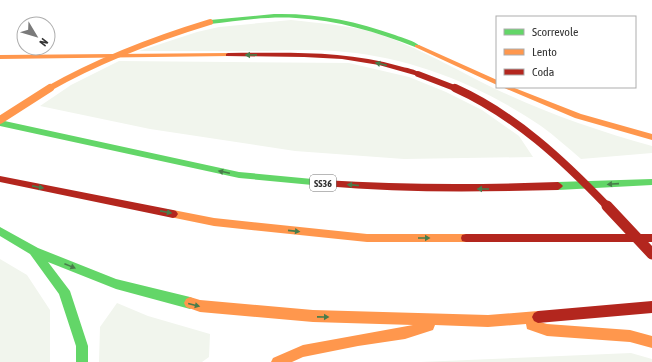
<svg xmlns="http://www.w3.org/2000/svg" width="652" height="362" viewBox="0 0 652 362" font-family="'Asap Condensed',sans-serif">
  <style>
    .green { fill: #f1f5ed }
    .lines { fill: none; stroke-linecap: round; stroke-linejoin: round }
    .fast { fill: #63d668; fill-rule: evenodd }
    .slow { fill: #ff974d; fill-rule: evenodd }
    .jam { fill: #b3261e; fill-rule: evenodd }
    .slow-bridge-far1 { stroke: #ff974d; stroke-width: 6 }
    .slow-bridge { stroke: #ff974d; stroke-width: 8 }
    .jam-bridge-far2 { stroke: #b3261e; stroke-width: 6 }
    .jam-bridge-far1 { stroke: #b3261e; stroke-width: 8 }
    .jam-bridge { stroke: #b3261e; stroke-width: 11 }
    .oneway { fill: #497c4b }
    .labels { text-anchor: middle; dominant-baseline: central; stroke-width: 4; stroke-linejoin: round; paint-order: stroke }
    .shield { fill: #fff; stroke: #707070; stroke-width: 1 }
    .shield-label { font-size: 10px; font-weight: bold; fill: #333 }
  </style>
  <rect width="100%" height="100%" fill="#fff"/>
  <!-- green -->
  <path class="green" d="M291,20C318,23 346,25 372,32C418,46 461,73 504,93C552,115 601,132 652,146V153L581,159C568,148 555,136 541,126C484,87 414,58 345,52C319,49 292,50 266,51C224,51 181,51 139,51L197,32L219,27Z
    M119,61L349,63L409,77L446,92L482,110L519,136L533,157L404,159L295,151L150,129L40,106L71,85Z
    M0,259L27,275L50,310V362H0Z
    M117,303L148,316L210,334L209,357L202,362H99L100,327Z
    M631,353L652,359V362H420Z"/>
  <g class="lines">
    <!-- fast -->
    <path class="fast" d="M274,14C316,13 356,21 395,35C403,38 414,41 420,46L415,47C377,32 337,20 296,18C267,16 238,21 210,24L207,22L210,20Z
      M0,120L239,172L323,180L326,181L328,183L326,185L323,186L239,178L0,126Z
      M652,179V185L558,190L555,188L553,186L555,184L558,182Z
      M0,227L38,248L116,279L190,297L194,299L196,303L194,307L190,309L116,289L48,262L70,291L88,346V362H76V346L59,294L30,254L0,236Z"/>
    <!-- slow -->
    <path class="slow" d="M415,45H419L497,80V85L415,47Z
      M228,53L230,54V56L0,59V55Z
      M502,87H512L581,114L652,134V140L575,118Z
      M173,210L214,218L367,234H466L470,235L471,238L470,241L466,242H367L214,226L170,217L168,214L170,211Z
      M190,297L200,300L313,310L488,315L538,311L542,313L544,317L540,322L547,324L630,330L652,336V348L630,342L547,336L527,329L526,324L488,327L435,325L433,330L405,339L358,346L303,357L292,362H271L273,358L303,345L413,325L313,322L200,312L186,307L184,303L186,299Z"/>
    <!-- jam -->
    <path class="jam" d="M228,53C285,53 343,50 399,66C406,68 416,69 421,74L418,76L379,65L342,59L304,57L226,56V54Z
      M0,176L173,210L176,211L178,214L176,217L173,218L0,182Z
      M323,180C401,185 479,185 558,182L561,184L563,186L561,188L558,190C479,192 401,193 323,186L320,185L318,183L320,181Z
      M466,234H652V242H466L462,241L461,238L462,235Z
      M652,301V313L538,323L534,321L532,317L534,313L538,311Z"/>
    <!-- slow-bridge-far1 -->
    <path class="slow-bridge-far1" d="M48,89C99,60 154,39 210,22"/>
    <!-- slow-bridge -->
    <path class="slow-bridge" d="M0,120L50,88"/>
    <!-- jam-bridge-far2 -->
    <path class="jam-bridge-far2" d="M418,74L457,89"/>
    <!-- jam-bridge-far1 -->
    <path class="jam-bridge-far1" d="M455,88C515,115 563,160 608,207"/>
    <!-- jam-bridge -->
    <path class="jam-bridge" d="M607,206L652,254"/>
  </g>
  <!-- one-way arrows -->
  <defs><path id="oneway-solid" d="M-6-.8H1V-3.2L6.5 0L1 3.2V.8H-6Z"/></defs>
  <g class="oneway">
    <use href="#oneway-solid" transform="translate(251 55) rotate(179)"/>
    <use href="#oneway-solid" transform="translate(381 64) rotate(-167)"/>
    <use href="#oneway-solid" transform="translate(224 172) rotate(-168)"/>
    <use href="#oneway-solid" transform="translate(613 184) rotate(176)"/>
    <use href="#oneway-solid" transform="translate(353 185) rotate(-175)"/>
    <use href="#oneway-solid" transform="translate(38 187) rotate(11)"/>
    <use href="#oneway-solid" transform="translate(483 189) rotate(180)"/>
    <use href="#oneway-solid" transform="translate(166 212) rotate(11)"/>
    <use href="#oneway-solid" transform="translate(294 231) rotate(6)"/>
    <use href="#oneway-solid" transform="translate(424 238)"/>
    <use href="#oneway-solid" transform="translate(70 266) rotate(22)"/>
    <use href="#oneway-solid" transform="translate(194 305) rotate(14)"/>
    <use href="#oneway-solid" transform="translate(323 317) rotate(1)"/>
  </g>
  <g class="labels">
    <!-- shield labels -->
    <rect class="shield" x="310" y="175" width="26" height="16" rx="3"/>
    <g class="shield-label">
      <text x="323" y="183">SS36</text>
    </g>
  </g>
  <!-- legend -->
  <rect x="496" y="16" width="140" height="72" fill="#ffffff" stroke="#adadad"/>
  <rect x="504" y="29" width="20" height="6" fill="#63d668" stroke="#adadad"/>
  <text x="532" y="36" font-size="12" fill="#333333">Scorrevole</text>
  <rect x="504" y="49" width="20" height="6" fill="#ff974d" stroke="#adadad"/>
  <text x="532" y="56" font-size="12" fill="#333333">Lento</text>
  <rect x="504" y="69" width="20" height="6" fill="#b3261e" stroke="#adadad"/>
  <text x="532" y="76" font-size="12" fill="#333333">Coda</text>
  <!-- north arrow -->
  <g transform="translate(36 36) rotate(128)"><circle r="19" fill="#ffffff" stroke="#adadad"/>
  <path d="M0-3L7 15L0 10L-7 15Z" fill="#7a7a7a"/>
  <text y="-6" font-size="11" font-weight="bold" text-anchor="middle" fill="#333333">N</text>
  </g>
</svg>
